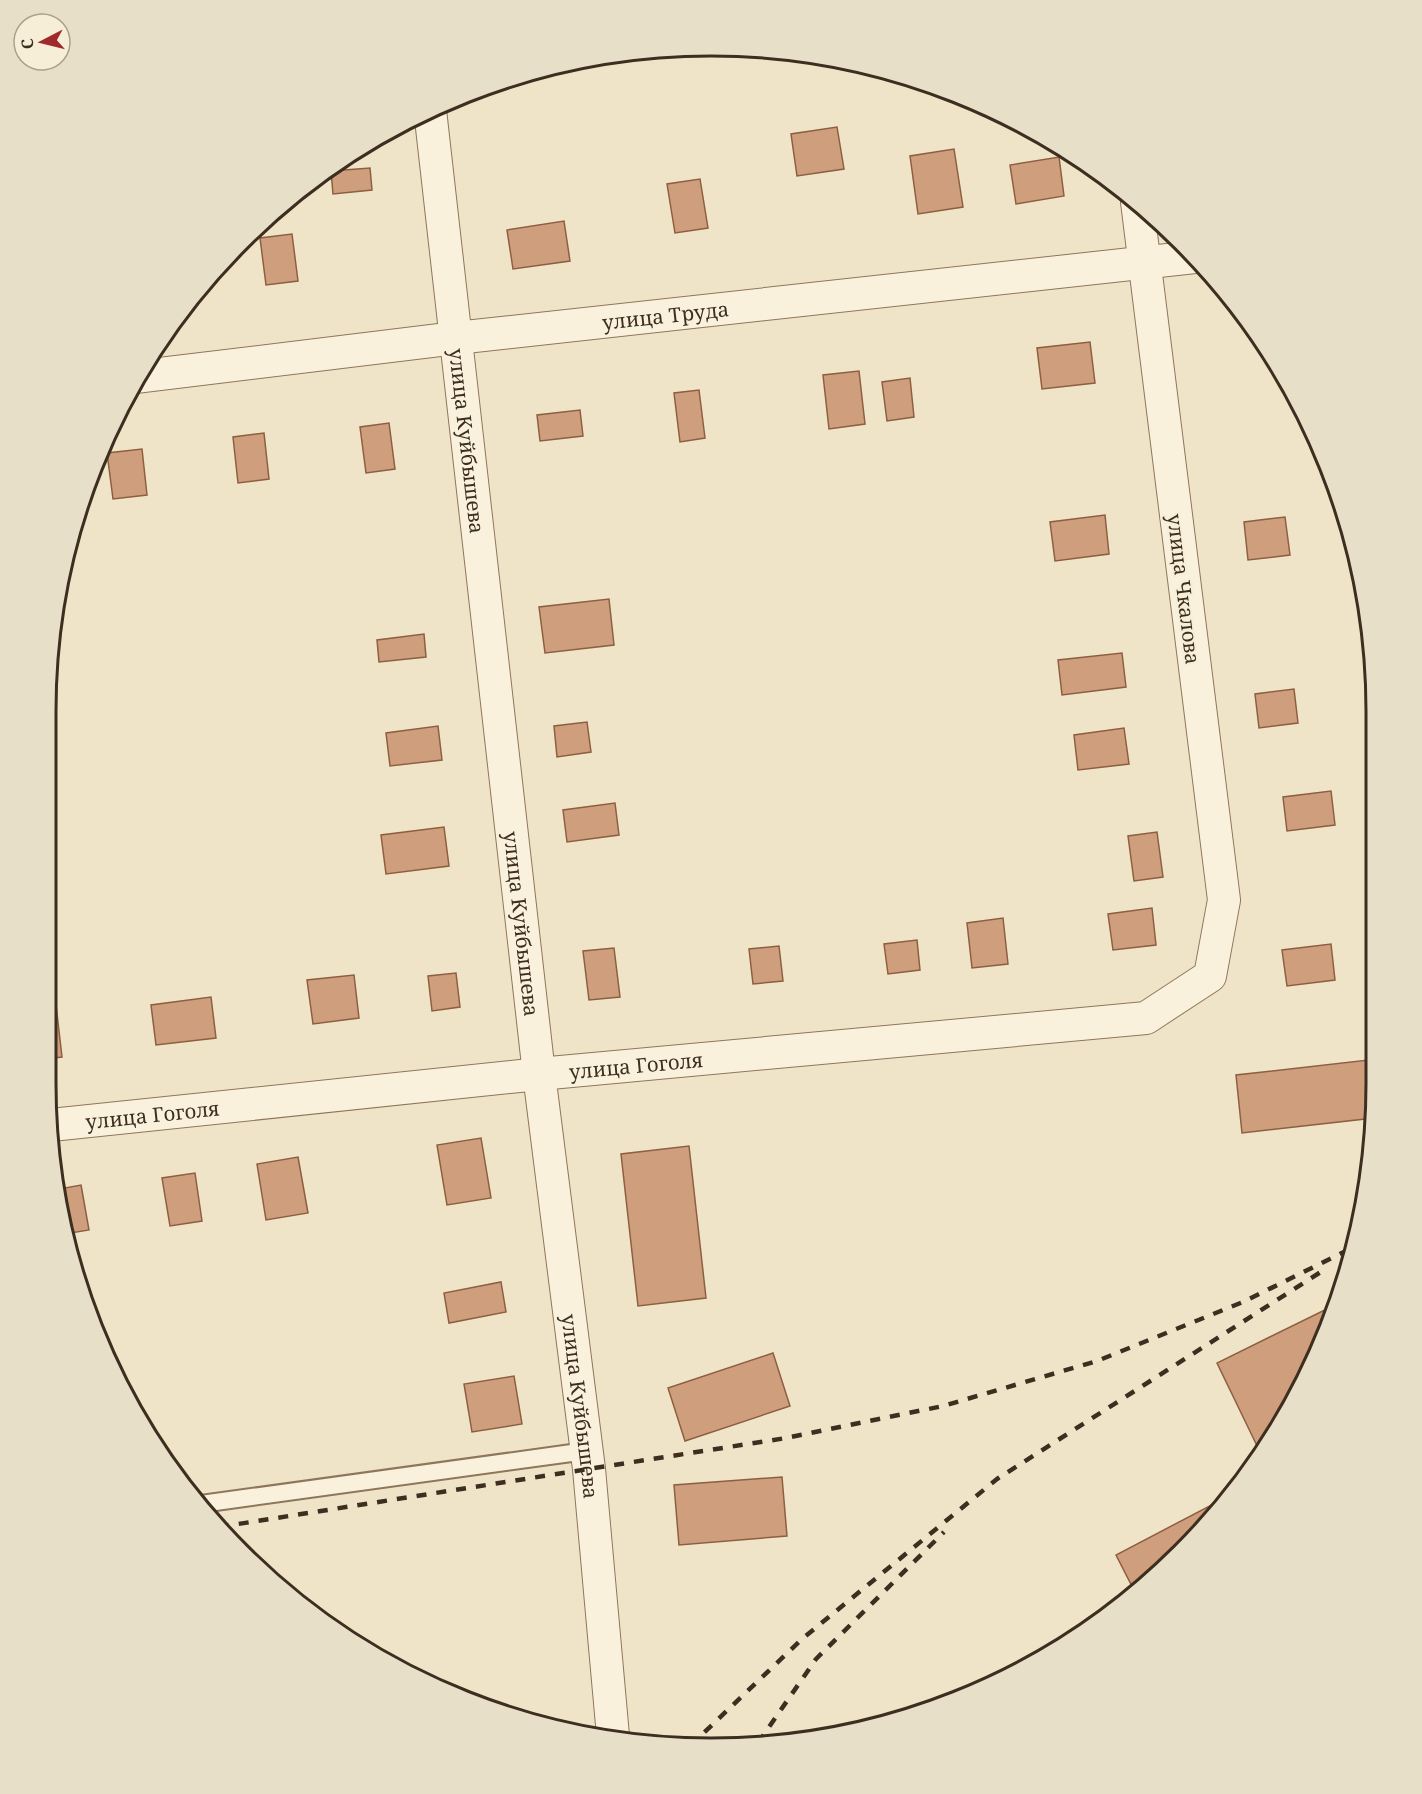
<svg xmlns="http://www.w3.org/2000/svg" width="1422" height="1794" viewBox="0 0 1422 1794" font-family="'Noto Serif',serif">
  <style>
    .building { fill: #cf9f7d; stroke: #8d5f41; stroke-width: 1.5 }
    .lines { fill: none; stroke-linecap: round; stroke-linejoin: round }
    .lane-casing { stroke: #8d765c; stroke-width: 20 }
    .street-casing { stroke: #8d765c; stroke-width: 34 }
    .lane { stroke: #faf1dc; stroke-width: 16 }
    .street { stroke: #faf1dc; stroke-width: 32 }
    .rail { stroke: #3d2e20; stroke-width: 4.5; stroke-dasharray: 10 10; stroke-linecap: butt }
    .labels { text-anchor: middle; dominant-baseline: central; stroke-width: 4.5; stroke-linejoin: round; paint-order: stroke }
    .street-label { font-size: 20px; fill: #3d2e20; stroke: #f7eed8 }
    .rim { fill: none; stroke: #3d2e20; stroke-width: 3 }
  </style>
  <rect width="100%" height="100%" fill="#f0e4c8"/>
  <!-- building -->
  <path class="building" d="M837,127L844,169L797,176L791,134Z
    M954,149L963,207L918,214L910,156Z
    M1059,157L1064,196L1016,204L1010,165Z
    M370,168L372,190L333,194L331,171Z
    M700,179L708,228L675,233L667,184Z
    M564,221L570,261L513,269L507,230Z
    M292,234L298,281L266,285L260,238Z
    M1090,342L1095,383L1042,389L1037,348Z
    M859,371L865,424L829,429L823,375Z
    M910,378L914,417L887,421L882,382Z
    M699,390L705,438L680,442L674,393Z
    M580,410L583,436L540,441L537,415Z
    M389,423L395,469L366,473L360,427Z
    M264,433L269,479L238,483L233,437Z
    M142,449L147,495L113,499L107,453Z
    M1105,515L1109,554L1055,561L1050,522Z
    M1285,517L1290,555L1248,560L1244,522Z
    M609,599L614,645L545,653L539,607Z
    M424,634L426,657L379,662L377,640Z
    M1122,653L1126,687L1062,695L1058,660Z
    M1294,689L1298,723L1259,728L1255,694Z
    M587,722L591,752L557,757L554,726Z
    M438,726L442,760L390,766L386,733Z
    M1124,728L1129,764L1078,770L1074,735Z
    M1331,791L1335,825L1287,831L1283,797Z
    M615,803L619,835L567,842L563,810Z
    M444,827L449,866L386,874L381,835Z
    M1157,832L1163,877L1134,881L1128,836Z
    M1152,908L1156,945L1113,950L1108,914Z
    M1003,918L1008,964L972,968L967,923Z
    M917,940L920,970L888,974L884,944Z
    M1331,944L1335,980L1287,986L1282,950Z
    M779,946L783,981L753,984L749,949Z
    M614,948L620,997L589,1000L583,951Z
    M456,973L460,1007L432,1011L428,976Z
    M354,975L359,1018L313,1024L307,980Z
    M55,996L62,1057L45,1059V997Z
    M211,997L216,1038L156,1045L151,1005Z
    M1377,1059L1374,1118L1242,1133L1236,1075Z
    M481,1138L491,1198L447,1205L437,1145Z
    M689,1146L706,1298L638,1306L621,1154Z
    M298,1157L308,1213L266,1220L257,1164Z
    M195,1173L202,1221L170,1226L162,1178Z
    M81,1185L89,1230L65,1234L59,1189Z
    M501,1282L506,1312L449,1323L444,1293Z
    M1337,1304L1326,1338L1260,1452L1217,1363Z
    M773,1353L790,1406L685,1441L668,1388Z
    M514,1376L522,1424L472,1432L464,1384Z
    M782,1477L787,1536L679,1545L674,1485Z
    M1223,1499L1225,1503L1150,1583L1136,1594L1116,1555Z"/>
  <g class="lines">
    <!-- lane casing -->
    <g class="lane-casing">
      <path id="lane" d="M201,1504L586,1451"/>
    </g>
    <!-- street casing -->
    <g class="street-casing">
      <g id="street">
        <path id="s1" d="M430,110L539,1074L589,1469L613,1736"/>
        <path id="s2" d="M135,377L456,338L1195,257"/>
        <path id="s3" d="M51,1125L539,1074L1146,1018L1210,976L1224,900L1137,202"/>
      </g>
    </g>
    <!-- lane -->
    <use href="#lane" class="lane"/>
    <!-- street -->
    <use href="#street" class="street"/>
    <!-- rail -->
    <path class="rail" d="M219,1527L786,1438L943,1406L1097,1361L1243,1302L1354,1247
      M758,1743L816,1659L944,1532
      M690,1746L802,1639L997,1479L1327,1268"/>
  </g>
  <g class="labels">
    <!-- street labels -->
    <g class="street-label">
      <text stroke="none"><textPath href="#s2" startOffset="534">улица Труда</textPath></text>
      <text stroke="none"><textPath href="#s1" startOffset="333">улица Куйбышева</textPath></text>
      <text transform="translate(1184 589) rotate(83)">улица Чкалова</text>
      <text stroke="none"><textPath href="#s1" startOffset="819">улица Куйбышева</textPath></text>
      <text stroke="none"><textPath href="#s3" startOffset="588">улица Гоголя</textPath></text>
      <text stroke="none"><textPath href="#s3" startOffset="102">улица Гоголя</textPath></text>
      <text stroke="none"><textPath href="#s1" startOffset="1305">улица Куйбышева</textPath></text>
    </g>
  </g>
  <!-- crop -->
  <path d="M0 0H1422V1794H0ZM711 56H711A655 655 0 0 1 1366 711V1083A655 655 0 0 1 711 1738H711A655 655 0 0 1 56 1083V711A655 655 0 0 1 711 56Z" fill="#e8dfc9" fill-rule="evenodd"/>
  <path class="rim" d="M711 56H711A655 655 0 0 1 1366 711V1083A655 655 0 0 1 711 1738H711A655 655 0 0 1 56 1083V711A655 655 0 0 1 711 56Z"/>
  <!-- north arrow -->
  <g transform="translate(42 42) rotate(263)"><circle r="28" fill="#f7eed8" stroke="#ada18e" stroke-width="1.5"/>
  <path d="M0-4.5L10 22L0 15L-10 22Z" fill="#9e2a2b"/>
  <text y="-9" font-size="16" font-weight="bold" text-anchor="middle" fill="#3d2e20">С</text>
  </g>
</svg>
